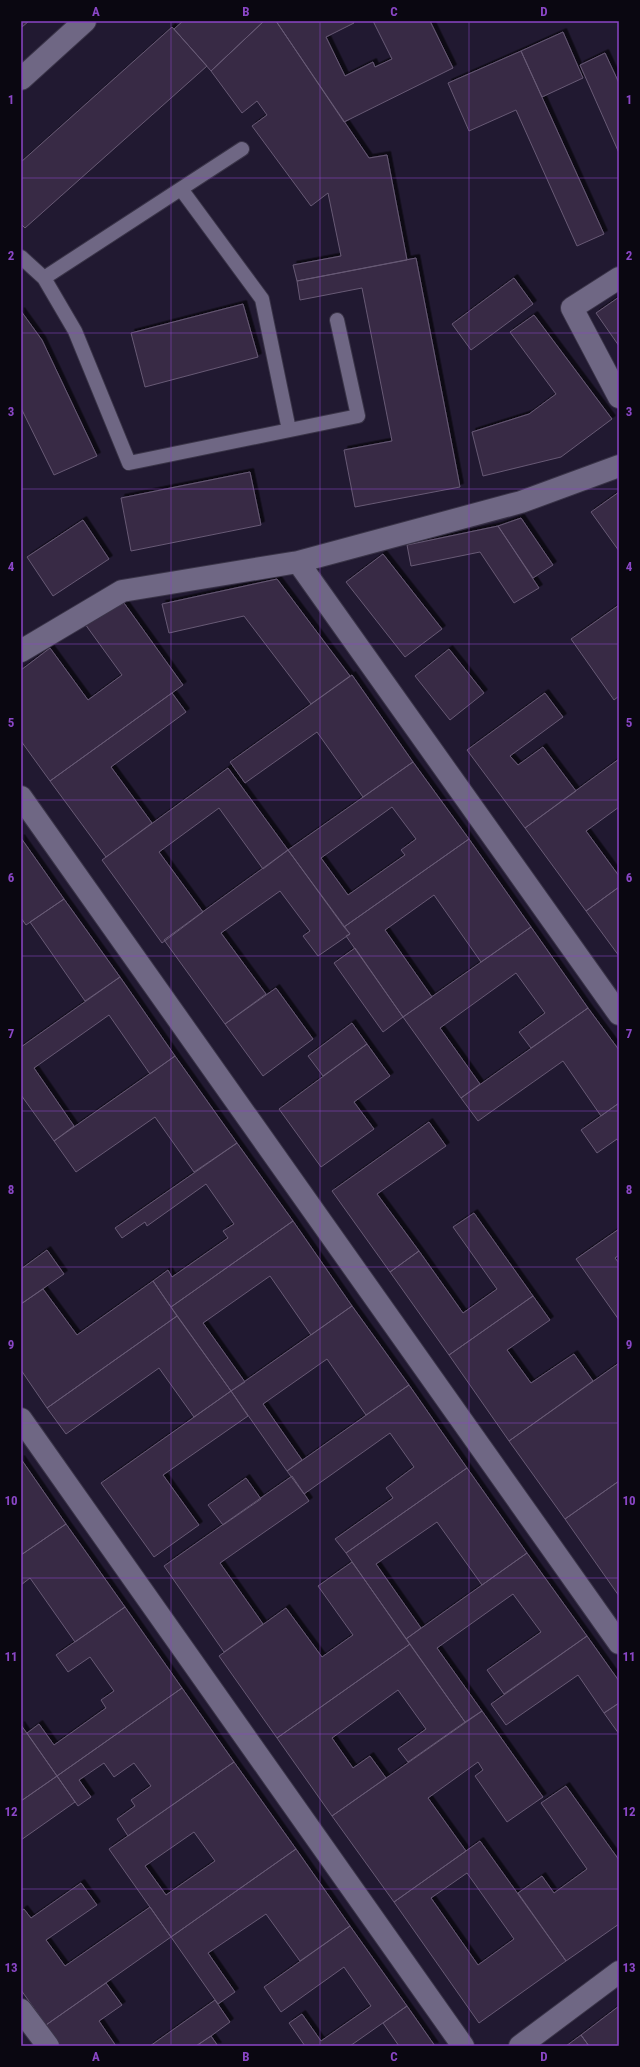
<svg xmlns="http://www.w3.org/2000/svg" width="640" height="2067" viewBox="0 0 640 2067" font-family="'Roboto Condensed',sans-serif">
  <style>
    .building { fill: #392c45; stroke: #675975; fill-rule: evenodd; filter: url(#shadow) }
    .lines { fill: none; stroke-linecap: round; stroke-linejoin: round }
    .service-casing { stroke: #3a3448; stroke-width: 16 }
    .minor-casing { stroke: #3a3448; stroke-width: 24 }
    .secondary-casing { stroke: #3a3448; stroke-width: 24 }
    .service { stroke: #6f6784; stroke-width: 14 }
    .minor { stroke: #6f6784; stroke-width: 22 }
    .secondary { stroke: #6f6784; stroke-width: 22 }
    .grid { fill: none; stroke: #8a46c6; stroke-width: 1; stroke-opacity: 0.55 }
    .neatline { fill: none; stroke: #8a46c6; stroke-width: 1.5 }
    .grid-label { font-size: 13px; text-anchor: middle; font-weight: bold; fill: #8a46c6 }
  </style>
  <defs>
    <filter id="shadow"><feDropShadow dx="3.5" dy="-3.5" stdDeviation="0" flood-color="#0009"/></filter>
  </defs>
  <rect width="100%" height="100%" fill="#211931"/>
  <!-- building -->
  <path class="building" d="M21,21H29L22,27Z
    M183,21H264L211,71L174,29Z
    M264,21H276L369,158L387,155L407,260L297,281L293,265L341,256L328,193L311,206L252,126L267,115L257,101L242,113L211,71Z
    M276,21H353L354,23L326,37L345,76L373,62L375,67L392,59L373,21H430L453,68L344,122Z
    M172,27L207,66L25,228L21,224V162Z
    M563,32L583,78L542,97L521,51Z
    M521,51L604,234L577,246L516,110L469,131L448,83Z
    M605,53L619,83V153L580,65Z
    M416,258L460,487L355,507L344,450L392,441L362,288L300,300L297,281Z
    M514,278L533,304L471,350L452,324Z
    M619,297V346L596,313Z
    M243,304L258,357L145,387L131,333Z
    M21,311L42,340L97,456L54,475L21,408Z
    M534,315L612,419L561,457L483,476L472,432L529,414L556,394L510,332Z
    M250,472L261,525L131,551L121,498Z
    M619,492V551L591,512Z
    M521,518L553,565L533,578L498,526Z
    M83,520L109,559L53,596L27,557Z
    M498,526L539,588L514,603L480,552L411,566L407,545Z
    M383,554L442,629L405,657L346,582Z
    M277,579L350,676L311,704L244,616L169,633L162,604Z
    M124,603L183,685L50,781L21,741V670L50,648L88,700L122,675L85,624Z
    M619,605V696L614,700L571,639Z
    M449,649L484,693L450,720L415,676Z
    M352,675L413,762L363,797L317,732L245,783L230,762Z
    M172,693L186,712L111,767L152,823L106,857L50,781Z
    M545,693L563,717L510,756L518,765L543,747L576,791L525,828L467,750Z
    M619,759V807L586,831L619,876V887L586,911L525,828Z
    M413,762L469,839L344,927L288,850ZM392,807L416,839L401,850L405,855L348,895L321,858Z
    M228,768L288,850L263,869L219,808L159,852L203,912L162,943L102,860Z
    M21,838L64,899L26,925L21,918Z
    M469,839L531,927L481,962L434,895L385,930L432,997L403,1017L346,936L350,934L344,927Z
    M288,850L350,934L318,956L303,936L310,931L280,891L221,933L266,994L225,1024L164,940Z
    M619,887V956L586,911Z
    M64,899L120,977L85,1001L30,922Z
    M531,927L588,1008L531,1048L519,1032L545,1013L516,973L440,1028L480,1084L461,1098L403,1017Z
    M355,948L403,1017L383,1032L334,963Z
    M120,977L175,1056L150,1074L109,1015L34,1068L74,1126L54,1141L21,1095V1047Z
    M276,988L313,1039L263,1076L225,1024Z
    M588,1008L619,1050V1103L601,1116L563,1061L478,1121L461,1098Z
    M352,1023L367,1044L323,1076L308,1056Z
    M367,1044L390,1076L354,1102L374,1129L321,1167L279,1109Z
    M175,1056L237,1143L194,1172L155,1117L76,1172L54,1141Z
    M619,1103V1142L617,1139L597,1153L581,1130Z
    M429,1122L446,1146L377,1194L419,1251L390,1272L332,1191Z
    M237,1143L293,1221L171,1307L153,1281L168,1270L172,1277L228,1238L223,1231L234,1224L206,1184L147,1226L145,1222L122,1238L115,1228Z
    M474,1213L533,1296L449,1355L390,1272L419,1251L463,1313L497,1289L453,1227Z
    M293,1221L352,1306L311,1335L270,1276L203,1323L245,1382L231,1391L171,1307Z
    M619,1229V1255L615,1258L619,1263V1320L576,1259Z
    M47,1250L64,1274L21,1304V1269Z
    M153,1281L177,1316L47,1408L21,1370V1304L43,1289L77,1335Z
    M533,1296L550,1320L507,1350L531,1383L574,1354L593,1381L509,1441L449,1355Z
    M352,1306L409,1385L366,1415L327,1359L263,1404L302,1460L287,1471L231,1391Z
    M177,1316L231,1391L194,1417L159,1368L66,1434L47,1408Z
    M619,1363V1481L565,1519L509,1441Z
    M409,1385L467,1468L346,1553L335,1539L393,1498L386,1488L414,1467L390,1433L304,1494L287,1471Z
    M231,1391L248,1416L163,1475L199,1525L154,1557L101,1483Z
    M21,1459L66,1524L21,1555Z
    M467,1468L527,1553L482,1585L437,1522L376,1564L421,1628L406,1639L346,1553Z
    M292,1476L309,1501L220,1563L263,1624L224,1652L164,1566Z
    M246,1478L261,1499L223,1525L208,1505Z
    M619,1481V1596L565,1519Z
    M66,1524L125,1607L75,1642L30,1578L21,1585V1555Z
    M527,1553L587,1636L504,1694L487,1670L541,1632L513,1594L437,1648L482,1711L465,1722L406,1639Z
    M352,1562L410,1644L277,1738L219,1656L286,1608L322,1657L353,1635L318,1586Z
    M125,1607L182,1688L57,1776L27,1733L39,1724L54,1745L106,1708L101,1700L114,1691L90,1657L68,1672L56,1655Z
    M587,1636L619,1681V1703L604,1713L578,1675L506,1725L491,1704Z
    M410,1644L465,1722L408,1762L398,1749L426,1729L398,1690L332,1738L353,1768L370,1756L386,1778L332,1816L277,1738Z
    M182,1688L234,1762L128,1836L117,1819L135,1806L131,1800L151,1786L134,1763L114,1777L104,1763L79,1780L91,1797L78,1806L57,1776Z
    M619,1703V1734L604,1713Z
    M482,1711L543,1797L507,1822L475,1776L483,1770L478,1762L428,1798L466,1851L394,1902L332,1816Z
    M21,1725L57,1776L21,1801Z
    M234,1762L296,1849L171,1937L109,1849ZM194,1832L215,1861L166,1895L145,1866Z
    M57,1776L75,1802L21,1840V1801Z
    M566,1786L619,1860V1924L566,1961L518,1893L542,1876L554,1893L587,1869L541,1803Z
    M480,1841L566,1961L479,2023L394,1902ZM467,1873L514,1939L478,1965L431,1898Z
    M296,1849L350,1926L300,1961L266,1914L208,1953L235,1992L218,2004L171,1937Z
    M81,1883L97,1905L46,1940L65,1966L150,1907L171,1937L46,2025L21,1990V1911L24,1909L31,1918Z
    M350,1926L407,2006L350,2046H305L289,2023L302,2014L321,2041L371,2006L344,1967L281,2012L264,1987Z
    M106,1983L122,2005L99,2021L116,2046H60L46,2025Z
    M215,2000L230,2022L211,2036L196,2046H150Z
    M407,2006L435,2046H399L383,2023Z
    M619,2006V2046H589L581,2035Z
    M581,2035L589,2046H566Z
    M211,2036L218,2046H196Z"/>
  <g class="lines">
    <!-- service casing -->
    <g class="service-casing">
      <path id="service" d="M181,189L262,299L289,430
        M21,257L44,278L75,331L129,463L358,416L337,320
        M44,278L242,149"/>
    </g>
    <!-- minor casing -->
    <g class="minor-casing">
      <path id="minor" d="M619,278L572,308L619,397
        M298,562L619,1014
        M21,651L122,591L298,562L521,502L619,466
        M21,797L619,1643
        M21,1419L463,2046
        M21,2010L48,2046
        M520,2046L619,1972"/>
    </g>
    <!-- secondary casing -->
    <g class="secondary-casing">
      <path id="secondary" d="M21,79L85,21"/>
    </g>
    <!-- service -->
    <use href="#service" class="service"/>
    <!-- minor -->
    <use href="#minor" class="minor"/>
    <!-- secondary -->
    <use href="#secondary" class="secondary"/>
  </g>
  <!-- grid -->
  <path class="grid" d="M171,21V2046M320,21V2046M469,21V2046M21,178H619M21,333H619M21,489H619M21,644H619M21,800H619M21,956H619M21,1111H619M21,1267H619M21,1423H619M21,1578H619M21,1734H619M21,1889H619"/>
  <!-- border -->
  <rect width="640" height="2067" fill="none" stroke="#0a0711" stroke-width="44"/>
  <rect x="22" y="22" width="596" height="2023" class="neatline"/>
  <g class="grid-label">
    <text x="96" y="16">A</text>
    <text x="246" y="16">B</text>
    <text x="394" y="16">C</text>
    <text x="544" y="16">D</text>
    <text x="11" y="104">1</text>
    <text x="629" y="104">1</text>
    <text x="11" y="260">2</text>
    <text x="629" y="260">2</text>
    <text x="11" y="416">3</text>
    <text x="629" y="416">3</text>
    <text x="11" y="571">4</text>
    <text x="629" y="571">4</text>
    <text x="11" y="727">5</text>
    <text x="629" y="727">5</text>
    <text x="11" y="882">6</text>
    <text x="629" y="882">6</text>
    <text x="11" y="1038">7</text>
    <text x="629" y="1038">7</text>
    <text x="11" y="1194">8</text>
    <text x="629" y="1194">8</text>
    <text x="11" y="1349">9</text>
    <text x="629" y="1349">9</text>
    <text x="11" y="1505">10</text>
    <text x="629" y="1505">10</text>
    <text x="11" y="1661">11</text>
    <text x="629" y="1661">11</text>
    <text x="11" y="1816">12</text>
    <text x="629" y="1816">12</text>
    <text x="11" y="1972">13</text>
    <text x="629" y="1972">13</text>
    <text x="96" y="2061">A</text>
    <text x="246" y="2061">B</text>
    <text x="394" y="2061">C</text>
    <text x="544" y="2061">D</text>
  </g>
</svg>
